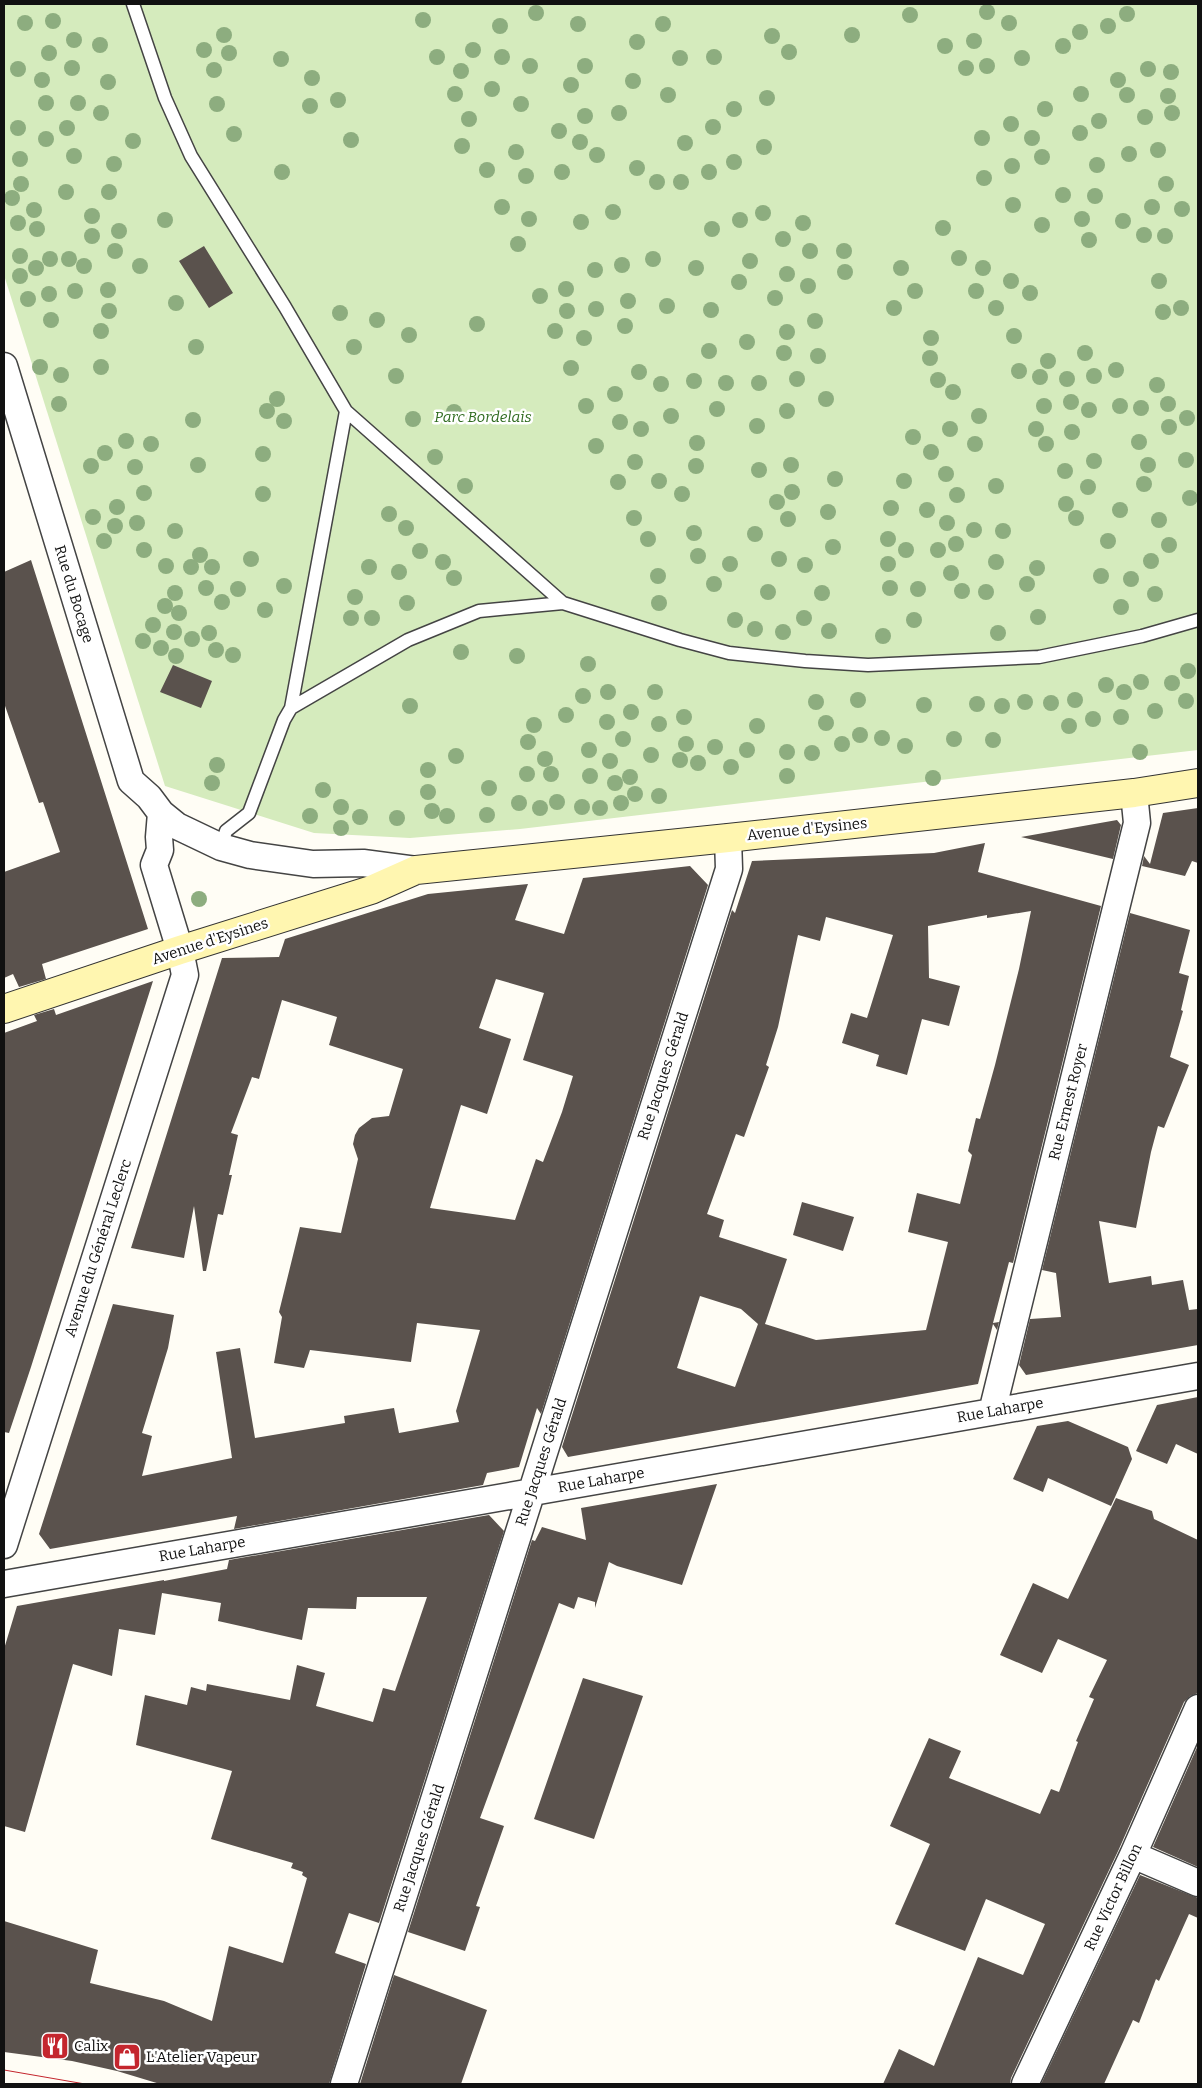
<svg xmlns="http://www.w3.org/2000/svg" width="1202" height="2088" viewBox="0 0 1202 2088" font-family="Bitter,serif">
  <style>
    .green { fill: #d5ebbd }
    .building { fill: #5a524d; fill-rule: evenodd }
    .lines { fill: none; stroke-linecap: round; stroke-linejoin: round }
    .lane-casing { stroke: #444; stroke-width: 15 }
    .street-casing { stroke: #444; stroke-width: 29 }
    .secondary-casing { stroke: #333; stroke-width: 30 }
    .lane { stroke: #fff; stroke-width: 12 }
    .street { stroke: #fff; stroke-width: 26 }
    .secondary { stroke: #fff6b0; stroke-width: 28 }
    .tram { stroke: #c4262e; stroke-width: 1 }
    .tree { fill: #8dad7f }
    .labels { text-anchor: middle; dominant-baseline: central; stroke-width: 5; stroke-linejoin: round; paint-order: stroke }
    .park-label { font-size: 15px; font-style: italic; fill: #2f6b1f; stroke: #fff }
    .street-label { font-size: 15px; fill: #111; stroke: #fff }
    .poi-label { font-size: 15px; fill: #111; stroke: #fff; text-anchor: start }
  </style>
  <rect width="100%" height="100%" fill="#fffdf5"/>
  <!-- green -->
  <path class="green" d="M4,4H1198V750L520,829L410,838L314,833L165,786L4,275Z"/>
  <!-- building -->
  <path class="building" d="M204,246L233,293L209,308L179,261Z
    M31,560L148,929L42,964L46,979L19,987L13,974L4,978V872L60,852L43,802L39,803L4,703V572Z
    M173,665L212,681L201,708L160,692Z
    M1198,808V863L1192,861L1185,876L1142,866L1144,856L1150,864L1163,813Z
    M1117,820L1121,825L1113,859L1021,837Z
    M985,843L978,872L1101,906L1013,1263L1009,1262L993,1323L999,1322L997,1330L993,1324L978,1384L568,1457L562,1447L732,910L735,913L752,861L934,853ZM1031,911L1019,969L995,1065L980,1119L976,1118L968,1151L972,1155L960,1204L917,1193L908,1232L948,1242L926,1330L816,1340L765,1324L787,1259L719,1237L724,1220L707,1214L736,1134L744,1137L769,1067L766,1065L778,1027L798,935L820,941L826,917L893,935L867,1018L851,1013L842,1043L879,1055L876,1066L907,1075L922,1019L949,1026L960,986L929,978L928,926L987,915V918ZM700,1296L741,1309L758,1324L735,1387L677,1368Z
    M690,866L708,885L541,1414L537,1408L519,1467L487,1473L483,1485L234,1529L237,1516L50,1549L39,1534L113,1304L174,1315L168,1348L142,1433L152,1436L142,1476L232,1458L216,1352L240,1348L255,1438L345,1423L344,1416L394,1408L399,1433L459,1422L456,1411L480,1330L417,1323L411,1362L310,1350L304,1368L274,1363L282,1317L279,1312L300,1227L341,1233L358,1159L353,1144L355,1135L359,1128L372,1118L389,1116L403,1069L329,1045L337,1017L282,1000L259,1079L252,1077L231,1133L238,1135L229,1175H232L223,1215L218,1214L206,1271H203L194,1206L184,1258L131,1248L222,958L279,957L285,939L428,894L528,884L515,920L564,934L583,878ZM496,979L544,993L523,1060L573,1076L562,1112L543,1162L536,1159L515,1220L430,1208L461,1105L487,1114L511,1039L479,1028Z
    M1130,913L1190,930L1179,973L1189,976L1181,1010L1183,1011L1170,1057L1189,1065L1164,1128L1158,1126L1151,1152L1136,1228L1099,1221L1109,1283L1151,1276L1152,1285L1183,1280L1189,1310L1198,1309V1345L1026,1375L1019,1365L1030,1319L1061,1317L1056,1273L1042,1270Z
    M153,981L31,1367L9,1433L4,1432V1033L37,1021L34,1015L54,1009L56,1015Z
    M802,1202L854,1217L843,1251L793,1235Z
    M1198,1397V1454L1176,1444L1167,1464L1136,1451L1157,1405Z
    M1068,1421L1128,1447L1132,1459L1111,1506L1048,1478L1043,1492L1013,1479L1037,1426Z
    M717,1484L682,1585L617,1566L609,1562L595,1608V1602L578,1597L574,1609L559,1603L480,1818L504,1826L476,1906L480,1907L465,1951L408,1932L532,1540L535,1541L542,1527L586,1540L581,1508Z
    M1116,1498L1152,1511L1154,1519L1198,1540V1693L1190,1696L1184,1702L1119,1849L1011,2078L1010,2084H883L899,2049L934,2066L978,1957L1023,1975L1045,1924L986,1899L965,1951L895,1924L930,1844L890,1826L929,1738L961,1751L949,1778L1040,1814L1051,1789L1059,1792L1078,1742L1076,1741L1094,1699L1089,1697L1107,1660L1058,1639L1042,1673L1000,1655L1033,1583L1068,1599Z
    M489,1515L504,1531L379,1923L349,1913L335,1953L366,1964L329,2084H160L117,2071L72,2061L4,2052V1921L98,1950L90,1983L164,2001L212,2021L229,1946L283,1963L307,1878L302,1875L303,1872L291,1868L293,1863L211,1839L232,1771L136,1745L145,1695L187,1705L191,1687L206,1691L207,1684L290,1700L297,1665L325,1673L316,1706L373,1722L383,1688L395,1691L427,1597H357L356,1609L308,1608L302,1640L218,1621L221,1603L162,1593L155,1635L119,1629L112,1676L73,1664L25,1832L4,1826V1649L17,1606L164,1580V1581L227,1569L229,1560Z
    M583,1678L643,1696L594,1839L534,1819Z
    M1198,1745V1867L1153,1847Z
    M1140,1875L1198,1898V1918L1189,1914L1159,1981L1156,1979L1139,2023L1133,2020L1104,2084H1041Z
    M394,1975L487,2010L461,2084H360Z"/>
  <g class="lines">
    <!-- lane casing -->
    <g class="lane-casing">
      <path id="lane" d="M133,4L165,98L191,156L285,307L346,411L563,603L680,640L729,653L805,661L868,665L1039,657L1142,636L1198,620
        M291,708L346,411
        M221,847L226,831L249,813L284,720L291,708L408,640L479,611L563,603"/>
    </g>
    <!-- street casing -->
    <g class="street-casing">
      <path id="street" d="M4,366L131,781L149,797L161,813L177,826L221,847L250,855L313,864L363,863L416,870
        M992,1412L1137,823L1134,793
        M4,1545L185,975L180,950L154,865L160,850L159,837L161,813
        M4,1584L1198,1376
        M1133,1855L1198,1883
        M344,2084L729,869L728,838
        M1025,2084L1133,1855L1198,1708"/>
    </g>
    <!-- secondary casing -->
    <g class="secondary-casing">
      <path id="secondary" d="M4,1009L180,950L371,890L416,870L728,838L1134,793L1198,783"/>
    </g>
    <!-- lane -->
    <use href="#lane" class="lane"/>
    <!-- street -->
    <use href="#street" class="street"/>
    <!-- secondary -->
    <use href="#secondary" class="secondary"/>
    <!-- tram -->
    <path class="tram" d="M4,2070L85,2084"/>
  </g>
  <!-- trees -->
  <g class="tree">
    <circle cx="987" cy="12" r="8"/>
    <circle cx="536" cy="13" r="8"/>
    <circle cx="1127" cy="14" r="8"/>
    <circle cx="910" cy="15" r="8"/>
    <circle cx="423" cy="20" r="8"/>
    <circle cx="53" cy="21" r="8"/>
    <circle cx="25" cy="23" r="8"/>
    <circle cx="1009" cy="23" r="8"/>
    <circle cx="578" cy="24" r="8"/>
    <circle cx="663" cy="24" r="8"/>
    <circle cx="500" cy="26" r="8"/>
    <circle cx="1108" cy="26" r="8"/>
    <circle cx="1080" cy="32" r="8"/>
    <circle cx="224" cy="35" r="8"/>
    <circle cx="852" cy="35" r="8"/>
    <circle cx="772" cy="36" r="8"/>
    <circle cx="74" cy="40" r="8"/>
    <circle cx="974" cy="41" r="8"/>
    <circle cx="637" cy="42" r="8"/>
    <circle cx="100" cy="45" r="8"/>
    <circle cx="945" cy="46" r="8"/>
    <circle cx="1063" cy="46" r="8"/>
    <circle cx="204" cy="50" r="8"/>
    <circle cx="473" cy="50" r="8"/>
    <circle cx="789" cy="52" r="8"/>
    <circle cx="49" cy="53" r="8"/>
    <circle cx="229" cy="53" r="8"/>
    <circle cx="437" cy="57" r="8"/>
    <circle cx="502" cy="57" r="8"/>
    <circle cx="714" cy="57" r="8"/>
    <circle cx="680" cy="58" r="8"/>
    <circle cx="1022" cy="58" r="8"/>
    <circle cx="281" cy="59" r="8"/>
    <circle cx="530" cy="66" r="8"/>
    <circle cx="585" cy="66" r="8"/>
    <circle cx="987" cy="66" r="8"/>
    <circle cx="72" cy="68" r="8"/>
    <circle cx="966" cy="68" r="8"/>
    <circle cx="18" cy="69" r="8"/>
    <circle cx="1148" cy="69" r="8"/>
    <circle cx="214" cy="70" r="8"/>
    <circle cx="461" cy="71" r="8"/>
    <circle cx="1171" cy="72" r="8"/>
    <circle cx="312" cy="78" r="8"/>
    <circle cx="42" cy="80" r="8"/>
    <circle cx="1118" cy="80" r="8"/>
    <circle cx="633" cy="81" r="8"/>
    <circle cx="108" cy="82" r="8"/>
    <circle cx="571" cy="85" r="8"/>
    <circle cx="492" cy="89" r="8"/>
    <circle cx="455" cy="94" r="8"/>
    <circle cx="1081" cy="94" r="8"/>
    <circle cx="668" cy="95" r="8"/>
    <circle cx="1127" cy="95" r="8"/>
    <circle cx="1168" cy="96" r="8"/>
    <circle cx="767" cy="98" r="8"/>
    <circle cx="338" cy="100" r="8"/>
    <circle cx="46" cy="103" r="8"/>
    <circle cx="78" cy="103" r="8"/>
    <circle cx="217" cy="104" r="8"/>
    <circle cx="521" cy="104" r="8"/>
    <circle cx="310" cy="106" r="8"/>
    <circle cx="734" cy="109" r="8"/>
    <circle cx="1045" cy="109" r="8"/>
    <circle cx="101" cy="113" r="8"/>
    <circle cx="619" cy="113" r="8"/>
    <circle cx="1172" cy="113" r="8"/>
    <circle cx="585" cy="116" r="8"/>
    <circle cx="1145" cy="117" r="8"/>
    <circle cx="469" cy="119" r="8"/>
    <circle cx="1099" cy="121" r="8"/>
    <circle cx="1011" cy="124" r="8"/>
    <circle cx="713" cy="127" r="8"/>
    <circle cx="18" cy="128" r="8"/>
    <circle cx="67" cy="128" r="8"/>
    <circle cx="559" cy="131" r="8"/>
    <circle cx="1080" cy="133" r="8"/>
    <circle cx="234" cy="134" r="8"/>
    <circle cx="982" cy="138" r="8"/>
    <circle cx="1032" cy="138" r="8"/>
    <circle cx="46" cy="139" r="8"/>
    <circle cx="351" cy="140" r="8"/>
    <circle cx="133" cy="141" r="8"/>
    <circle cx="580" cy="142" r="8"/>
    <circle cx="685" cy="143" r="8"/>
    <circle cx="462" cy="146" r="8"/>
    <circle cx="764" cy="147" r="8"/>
    <circle cx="1158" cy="150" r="8"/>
    <circle cx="516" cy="152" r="8"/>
    <circle cx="1129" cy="154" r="8"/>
    <circle cx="597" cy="155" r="8"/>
    <circle cx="74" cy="156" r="8"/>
    <circle cx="1042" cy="157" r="8"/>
    <circle cx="20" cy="159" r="8"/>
    <circle cx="734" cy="162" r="8"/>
    <circle cx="114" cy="164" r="8"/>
    <circle cx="1097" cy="165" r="8"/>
    <circle cx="1012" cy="166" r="8"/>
    <circle cx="637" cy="168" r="8"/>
    <circle cx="487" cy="170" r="8"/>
    <circle cx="282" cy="172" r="8"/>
    <circle cx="562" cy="172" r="8"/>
    <circle cx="709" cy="172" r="8"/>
    <circle cx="526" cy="176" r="8"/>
    <circle cx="984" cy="178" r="8"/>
    <circle cx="657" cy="182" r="8"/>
    <circle cx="681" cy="182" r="8"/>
    <circle cx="21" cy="184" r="8"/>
    <circle cx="1166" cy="184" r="8"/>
    <circle cx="66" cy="192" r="8"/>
    <circle cx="109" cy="192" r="8"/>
    <circle cx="1063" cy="195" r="8"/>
    <circle cx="1095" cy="196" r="8"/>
    <circle cx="12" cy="198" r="8"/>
    <circle cx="1013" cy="205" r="8"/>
    <circle cx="502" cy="207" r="8"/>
    <circle cx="1152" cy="207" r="8"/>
    <circle cx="1182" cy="209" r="8"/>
    <circle cx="34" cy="210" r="8"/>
    <circle cx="613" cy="212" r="8"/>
    <circle cx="763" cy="213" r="8"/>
    <circle cx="92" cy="216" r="8"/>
    <circle cx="529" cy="219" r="8"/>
    <circle cx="1082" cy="219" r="8"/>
    <circle cx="165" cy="220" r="8"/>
    <circle cx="740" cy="220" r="8"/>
    <circle cx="1123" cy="221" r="8"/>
    <circle cx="581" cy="222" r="8"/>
    <circle cx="18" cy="223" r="8"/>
    <circle cx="803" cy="223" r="8"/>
    <circle cx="1042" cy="225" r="8"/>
    <circle cx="943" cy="228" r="8"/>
    <circle cx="37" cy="229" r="8"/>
    <circle cx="712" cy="229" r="8"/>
    <circle cx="119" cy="231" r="8"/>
    <circle cx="1144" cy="235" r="8"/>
    <circle cx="92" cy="236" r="8"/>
    <circle cx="1165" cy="236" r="8"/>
    <circle cx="783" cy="239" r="8"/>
    <circle cx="1089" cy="240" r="8"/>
    <circle cx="518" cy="244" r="8"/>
    <circle cx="115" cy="251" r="8"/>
    <circle cx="810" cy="251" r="8"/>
    <circle cx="844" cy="251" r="8"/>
    <circle cx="20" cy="256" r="8"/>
    <circle cx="959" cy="258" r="8"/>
    <circle cx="50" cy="259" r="8"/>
    <circle cx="69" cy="259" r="8"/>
    <circle cx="653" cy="259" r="8"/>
    <circle cx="750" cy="261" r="8"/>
    <circle cx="622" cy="265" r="8"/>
    <circle cx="84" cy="266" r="8"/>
    <circle cx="140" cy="266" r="8"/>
    <circle cx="36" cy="268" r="8"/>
    <circle cx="696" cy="268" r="8"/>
    <circle cx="901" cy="268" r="8"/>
    <circle cx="983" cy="268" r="8"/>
    <circle cx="595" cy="270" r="8"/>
    <circle cx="845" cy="272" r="8"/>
    <circle cx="787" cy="274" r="8"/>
    <circle cx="20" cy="276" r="8"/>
    <circle cx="1011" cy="281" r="8"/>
    <circle cx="1159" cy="281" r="8"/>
    <circle cx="739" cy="282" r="8"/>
    <circle cx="808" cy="286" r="8"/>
    <circle cx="566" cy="289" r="8"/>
    <circle cx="108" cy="290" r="8"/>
    <circle cx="75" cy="291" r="8"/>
    <circle cx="915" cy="291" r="8"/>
    <circle cx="976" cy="291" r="8"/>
    <circle cx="1030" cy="293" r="8"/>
    <circle cx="49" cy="294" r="8"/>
    <circle cx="540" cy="296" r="8"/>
    <circle cx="775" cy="298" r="8"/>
    <circle cx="28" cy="299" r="8"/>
    <circle cx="628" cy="301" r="8"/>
    <circle cx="176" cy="303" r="8"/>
    <circle cx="667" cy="306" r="8"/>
    <circle cx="894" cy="308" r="8"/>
    <circle cx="996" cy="308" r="8"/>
    <circle cx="1181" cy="308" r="8"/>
    <circle cx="596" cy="309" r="8"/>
    <circle cx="711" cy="310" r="8"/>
    <circle cx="109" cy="311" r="8"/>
    <circle cx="567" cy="311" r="8"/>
    <circle cx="1163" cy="312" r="8"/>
    <circle cx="340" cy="313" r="8"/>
    <circle cx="51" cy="320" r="8"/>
    <circle cx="377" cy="320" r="8"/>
    <circle cx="815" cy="321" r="8"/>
    <circle cx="477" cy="324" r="8"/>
    <circle cx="625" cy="326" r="8"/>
    <circle cx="101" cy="331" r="8"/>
    <circle cx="555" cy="331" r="8"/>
    <circle cx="787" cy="332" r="8"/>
    <circle cx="409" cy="335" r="8"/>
    <circle cx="1014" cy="336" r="8"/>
    <circle cx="584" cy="338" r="8"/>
    <circle cx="931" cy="338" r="8"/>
    <circle cx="747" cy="342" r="8"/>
    <circle cx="196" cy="347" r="8"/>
    <circle cx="354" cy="347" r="8"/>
    <circle cx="709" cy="351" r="8"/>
    <circle cx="784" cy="353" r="8"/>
    <circle cx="1085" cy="353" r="8"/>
    <circle cx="818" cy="356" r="8"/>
    <circle cx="930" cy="358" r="8"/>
    <circle cx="1048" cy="361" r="8"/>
    <circle cx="40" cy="367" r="8"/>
    <circle cx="101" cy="367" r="8"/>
    <circle cx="571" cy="368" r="8"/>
    <circle cx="1116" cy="370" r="8"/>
    <circle cx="1019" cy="371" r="8"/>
    <circle cx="639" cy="372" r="8"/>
    <circle cx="61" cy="375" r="8"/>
    <circle cx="396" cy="376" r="8"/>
    <circle cx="1094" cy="376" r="8"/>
    <circle cx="1040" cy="377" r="8"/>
    <circle cx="797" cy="379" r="8"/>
    <circle cx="1067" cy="379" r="8"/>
    <circle cx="938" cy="380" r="8"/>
    <circle cx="694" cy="381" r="8"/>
    <circle cx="726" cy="383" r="8"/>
    <circle cx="759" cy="383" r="8"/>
    <circle cx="661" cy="384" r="8"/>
    <circle cx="1157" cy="385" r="8"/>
    <circle cx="953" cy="392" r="8"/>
    <circle cx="615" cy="394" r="8"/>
    <circle cx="277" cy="399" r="8"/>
    <circle cx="826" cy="399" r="8"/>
    <circle cx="1071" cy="402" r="8"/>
    <circle cx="59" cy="404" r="8"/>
    <circle cx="1168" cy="404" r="8"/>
    <circle cx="586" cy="406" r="8"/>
    <circle cx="1044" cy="406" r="8"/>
    <circle cx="1120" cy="406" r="8"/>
    <circle cx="1141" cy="408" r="8"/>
    <circle cx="717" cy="409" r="8"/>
    <circle cx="1089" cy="410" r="8"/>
    <circle cx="267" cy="411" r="8"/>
    <circle cx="787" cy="411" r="8"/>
    <circle cx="454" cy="412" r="8"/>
    <circle cx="671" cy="416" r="8"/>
    <circle cx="979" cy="416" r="8"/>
    <circle cx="1187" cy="418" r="8"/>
    <circle cx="413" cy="419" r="8"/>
    <circle cx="193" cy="420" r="8"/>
    <circle cx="284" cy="421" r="8"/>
    <circle cx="620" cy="422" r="8"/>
    <circle cx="757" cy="426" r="8"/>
    <circle cx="1169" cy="427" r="8"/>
    <circle cx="641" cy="429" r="8"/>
    <circle cx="950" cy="429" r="8"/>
    <circle cx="1036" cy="429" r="8"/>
    <circle cx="1072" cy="432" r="8"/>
    <circle cx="913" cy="437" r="8"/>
    <circle cx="126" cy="441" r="8"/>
    <circle cx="1139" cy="442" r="8"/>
    <circle cx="697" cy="443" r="8"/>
    <circle cx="151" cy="444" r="8"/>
    <circle cx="975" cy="444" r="8"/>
    <circle cx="1046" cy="444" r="8"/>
    <circle cx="596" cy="446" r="8"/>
    <circle cx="931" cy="452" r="8"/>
    <circle cx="105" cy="453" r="8"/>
    <circle cx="263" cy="454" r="8"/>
    <circle cx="435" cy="457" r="8"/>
    <circle cx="1186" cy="460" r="8"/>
    <circle cx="1094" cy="461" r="8"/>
    <circle cx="635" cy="462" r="8"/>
    <circle cx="198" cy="465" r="8"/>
    <circle cx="791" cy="465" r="8"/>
    <circle cx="1148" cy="465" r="8"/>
    <circle cx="91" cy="466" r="8"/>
    <circle cx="696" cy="466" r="8"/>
    <circle cx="135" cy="467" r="8"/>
    <circle cx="759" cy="470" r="8"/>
    <circle cx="1065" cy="471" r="8"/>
    <circle cx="946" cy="474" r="8"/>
    <circle cx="835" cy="479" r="8"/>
    <circle cx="659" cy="481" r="8"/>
    <circle cx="904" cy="481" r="8"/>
    <circle cx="618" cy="482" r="8"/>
    <circle cx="1144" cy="484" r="8"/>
    <circle cx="465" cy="486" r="8"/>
    <circle cx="996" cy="486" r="8"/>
    <circle cx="1088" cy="487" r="8"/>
    <circle cx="792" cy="492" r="8"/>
    <circle cx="144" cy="493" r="8"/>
    <circle cx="263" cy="494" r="8"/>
    <circle cx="682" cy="494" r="8"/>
    <circle cx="957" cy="495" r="8"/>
    <circle cx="1190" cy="498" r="8"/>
    <circle cx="777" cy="502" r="8"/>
    <circle cx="1066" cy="504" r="8"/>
    <circle cx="117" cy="507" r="8"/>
    <circle cx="891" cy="508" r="8"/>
    <circle cx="927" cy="510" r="8"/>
    <circle cx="1120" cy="510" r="8"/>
    <circle cx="828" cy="512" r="8"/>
    <circle cx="389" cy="514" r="8"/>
    <circle cx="93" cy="517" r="8"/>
    <circle cx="634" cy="518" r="8"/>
    <circle cx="1076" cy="518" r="8"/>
    <circle cx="788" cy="519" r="8"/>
    <circle cx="1159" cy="520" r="8"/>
    <circle cx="137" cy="523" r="8"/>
    <circle cx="947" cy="523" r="8"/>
    <circle cx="115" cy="526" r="8"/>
    <circle cx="406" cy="528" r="8"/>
    <circle cx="974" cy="530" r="8"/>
    <circle cx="175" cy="531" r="8"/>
    <circle cx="1003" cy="531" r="8"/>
    <circle cx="694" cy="533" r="8"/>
    <circle cx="755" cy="534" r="8"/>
    <circle cx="648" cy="539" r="8"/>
    <circle cx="888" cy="539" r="8"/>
    <circle cx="104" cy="541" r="8"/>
    <circle cx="1108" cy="541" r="8"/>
    <circle cx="956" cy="544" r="8"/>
    <circle cx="1169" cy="545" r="8"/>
    <circle cx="833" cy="547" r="8"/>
    <circle cx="144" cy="550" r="8"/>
    <circle cx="906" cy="550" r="8"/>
    <circle cx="938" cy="550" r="8"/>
    <circle cx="420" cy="551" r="8"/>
    <circle cx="200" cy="555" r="8"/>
    <circle cx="698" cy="556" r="8"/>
    <circle cx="251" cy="559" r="8"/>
    <circle cx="779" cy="559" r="8"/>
    <circle cx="1151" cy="561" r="8"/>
    <circle cx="443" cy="562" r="8"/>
    <circle cx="996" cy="562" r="8"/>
    <circle cx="730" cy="564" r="8"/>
    <circle cx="888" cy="564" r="8"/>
    <circle cx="805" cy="565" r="8"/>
    <circle cx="166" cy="566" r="8"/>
    <circle cx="191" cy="567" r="8"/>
    <circle cx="212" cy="567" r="8"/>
    <circle cx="369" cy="567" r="8"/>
    <circle cx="1037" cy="568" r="8"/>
    <circle cx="399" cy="572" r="8"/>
    <circle cx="951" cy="573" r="8"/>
    <circle cx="658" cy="576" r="8"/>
    <circle cx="1101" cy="576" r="8"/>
    <circle cx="454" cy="578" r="8"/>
    <circle cx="1131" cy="579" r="8"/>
    <circle cx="714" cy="584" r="8"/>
    <circle cx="1027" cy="584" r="8"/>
    <circle cx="284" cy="586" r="8"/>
    <circle cx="206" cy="588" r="8"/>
    <circle cx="890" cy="588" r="8"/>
    <circle cx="238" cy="589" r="8"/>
    <circle cx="918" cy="589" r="8"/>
    <circle cx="962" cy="591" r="8"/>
    <circle cx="768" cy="592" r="8"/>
    <circle cx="986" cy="592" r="8"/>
    <circle cx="175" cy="593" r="8"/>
    <circle cx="822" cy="593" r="8"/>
    <circle cx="1155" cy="594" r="8"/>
    <circle cx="355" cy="597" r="8"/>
    <circle cx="222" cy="602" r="8"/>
    <circle cx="407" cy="603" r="8"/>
    <circle cx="659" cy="603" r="8"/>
    <circle cx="165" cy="606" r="8"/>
    <circle cx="1121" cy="607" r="8"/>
    <circle cx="265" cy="610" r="8"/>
    <circle cx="179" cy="613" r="8"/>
    <circle cx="1038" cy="617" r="8"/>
    <circle cx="351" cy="618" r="8"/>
    <circle cx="372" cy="618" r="8"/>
    <circle cx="804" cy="618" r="8"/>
    <circle cx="735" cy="620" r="8"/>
    <circle cx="914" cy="620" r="8"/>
    <circle cx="153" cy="625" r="8"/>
    <circle cx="755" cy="629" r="8"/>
    <circle cx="829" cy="631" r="8"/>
    <circle cx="174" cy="632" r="8"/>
    <circle cx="783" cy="632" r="8"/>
    <circle cx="209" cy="633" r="8"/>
    <circle cx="998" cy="633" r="8"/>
    <circle cx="883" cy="636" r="8"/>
    <circle cx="192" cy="639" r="8"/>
    <circle cx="143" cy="641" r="8"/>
    <circle cx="161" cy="648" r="8"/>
    <circle cx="216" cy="650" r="8"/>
    <circle cx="461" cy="652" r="8"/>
    <circle cx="233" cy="655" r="8"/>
    <circle cx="176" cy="656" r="8"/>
    <circle cx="517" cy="656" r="8"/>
    <circle cx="588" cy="664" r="8"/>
    <circle cx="1188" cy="671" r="8"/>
    <circle cx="1141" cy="682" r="8"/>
    <circle cx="1172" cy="683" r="8"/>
    <circle cx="1106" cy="685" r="8"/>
    <circle cx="608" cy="692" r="8"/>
    <circle cx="655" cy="692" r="8"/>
    <circle cx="1124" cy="692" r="8"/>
    <circle cx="583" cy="696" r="8"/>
    <circle cx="858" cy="700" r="8"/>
    <circle cx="1075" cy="700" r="8"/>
    <circle cx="1186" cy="701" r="8"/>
    <circle cx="816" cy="702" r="8"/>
    <circle cx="1025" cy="702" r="8"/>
    <circle cx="1051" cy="703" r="8"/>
    <circle cx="977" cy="704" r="8"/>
    <circle cx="924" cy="705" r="8"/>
    <circle cx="410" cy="706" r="8"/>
    <circle cx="1002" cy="706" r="8"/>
    <circle cx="1155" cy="711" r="8"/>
    <circle cx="631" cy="712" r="8"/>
    <circle cx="566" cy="715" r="8"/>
    <circle cx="684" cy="717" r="8"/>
    <circle cx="1121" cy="717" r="8"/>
    <circle cx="1093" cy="719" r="8"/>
    <circle cx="607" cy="722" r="8"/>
    <circle cx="826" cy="723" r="8"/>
    <circle cx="659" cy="724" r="8"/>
    <circle cx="534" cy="725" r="8"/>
    <circle cx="757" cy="726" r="8"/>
    <circle cx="1069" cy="726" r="8"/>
    <circle cx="860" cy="735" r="8"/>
    <circle cx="882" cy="738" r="8"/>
    <circle cx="623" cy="739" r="8"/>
    <circle cx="954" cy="739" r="8"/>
    <circle cx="993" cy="740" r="8"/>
    <circle cx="528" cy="742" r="8"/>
    <circle cx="686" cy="744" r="8"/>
    <circle cx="842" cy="744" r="8"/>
    <circle cx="905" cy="746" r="8"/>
    <circle cx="715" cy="747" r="8"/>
    <circle cx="589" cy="750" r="8"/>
    <circle cx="747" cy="750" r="8"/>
    <circle cx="787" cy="752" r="8"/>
    <circle cx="1140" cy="752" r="8"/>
    <circle cx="812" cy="753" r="8"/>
    <circle cx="651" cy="755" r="8"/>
    <circle cx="456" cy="756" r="8"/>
    <circle cx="545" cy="759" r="8"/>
    <circle cx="680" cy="760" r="8"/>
    <circle cx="610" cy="761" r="8"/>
    <circle cx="698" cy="763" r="8"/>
    <circle cx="217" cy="765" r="8"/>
    <circle cx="731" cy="767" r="8"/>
    <circle cx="428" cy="770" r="8"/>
    <circle cx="527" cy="774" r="8"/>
    <circle cx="551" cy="774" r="8"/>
    <circle cx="590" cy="776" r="8"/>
    <circle cx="787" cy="776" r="8"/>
    <circle cx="630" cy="777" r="8"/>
    <circle cx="933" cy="778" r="8"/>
    <circle cx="212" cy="783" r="8"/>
    <circle cx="615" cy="783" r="8"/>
    <circle cx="489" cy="788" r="8"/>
    <circle cx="323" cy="790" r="8"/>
    <circle cx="428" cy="792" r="8"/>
    <circle cx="635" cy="794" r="8"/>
    <circle cx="659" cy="796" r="8"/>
    <circle cx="557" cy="802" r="8"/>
    <circle cx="519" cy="803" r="8"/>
    <circle cx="621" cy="803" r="8"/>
    <circle cx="341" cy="807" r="8"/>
    <circle cx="582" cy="807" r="8"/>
    <circle cx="540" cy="808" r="8"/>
    <circle cx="600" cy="808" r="8"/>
    <circle cx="432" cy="811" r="8"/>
    <circle cx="487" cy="815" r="8"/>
    <circle cx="310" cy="816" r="8"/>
    <circle cx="447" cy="816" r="8"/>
    <circle cx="360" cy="817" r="8"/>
    <circle cx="397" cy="818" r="8"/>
    <circle cx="341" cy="828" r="8"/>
    <circle cx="199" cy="899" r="8"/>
  </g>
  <!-- icons -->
  <defs>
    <g id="restaurant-square" transform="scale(1.4375)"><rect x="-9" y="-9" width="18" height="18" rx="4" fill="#c4262e" stroke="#fff"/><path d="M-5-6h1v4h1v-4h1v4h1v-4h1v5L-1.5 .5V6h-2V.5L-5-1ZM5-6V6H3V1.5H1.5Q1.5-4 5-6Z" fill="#fff"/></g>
    <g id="shop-square" transform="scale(1.4375)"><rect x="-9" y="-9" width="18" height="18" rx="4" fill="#c4262e" stroke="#fff"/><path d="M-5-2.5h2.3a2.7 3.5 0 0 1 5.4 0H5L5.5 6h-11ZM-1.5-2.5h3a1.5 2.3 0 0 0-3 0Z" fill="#fff"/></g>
  </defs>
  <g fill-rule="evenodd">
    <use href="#restaurant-square" x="55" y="2046"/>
    <use href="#shop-square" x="127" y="2057"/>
  </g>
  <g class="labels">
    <!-- park labels -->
    <g class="park-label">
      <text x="483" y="417">Parc Bordelais</text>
    </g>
    <!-- street labels -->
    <g class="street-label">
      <text transform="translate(74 594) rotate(73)">Rue du Bocage</text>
      <text transform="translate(807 829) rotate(-6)">Avenue d'Eysines</text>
      <text transform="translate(210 941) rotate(-18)">Avenue d'Eysines</text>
      <text transform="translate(663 1076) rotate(-72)">Rue Jacques Gérald</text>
      <text transform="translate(1068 1102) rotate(-76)">Rue Ernest Royer</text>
      <text transform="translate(98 1248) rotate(-72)">Avenue du Général Leclerc</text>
      <text transform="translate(1000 1410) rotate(-10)">Rue Laharpe</text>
      <text transform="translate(541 1462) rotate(-72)">Rue Jacques Gérald</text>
      <text transform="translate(601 1480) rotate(-10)">Rue Laharpe</text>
      <text transform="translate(202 1549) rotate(-10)">Rue Laharpe</text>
      <text transform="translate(419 1848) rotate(-72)">Rue Jacques Gérald</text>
      <text transform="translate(1113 1897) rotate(-65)">Rue Victor Billon</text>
    </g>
    <!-- poi labels -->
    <g class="poi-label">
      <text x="74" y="2046">Calix</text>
      <text x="146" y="2057">L'Atelier Vapeur</text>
    </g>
  </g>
  <!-- border -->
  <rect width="1202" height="2088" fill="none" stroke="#111111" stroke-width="10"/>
</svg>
